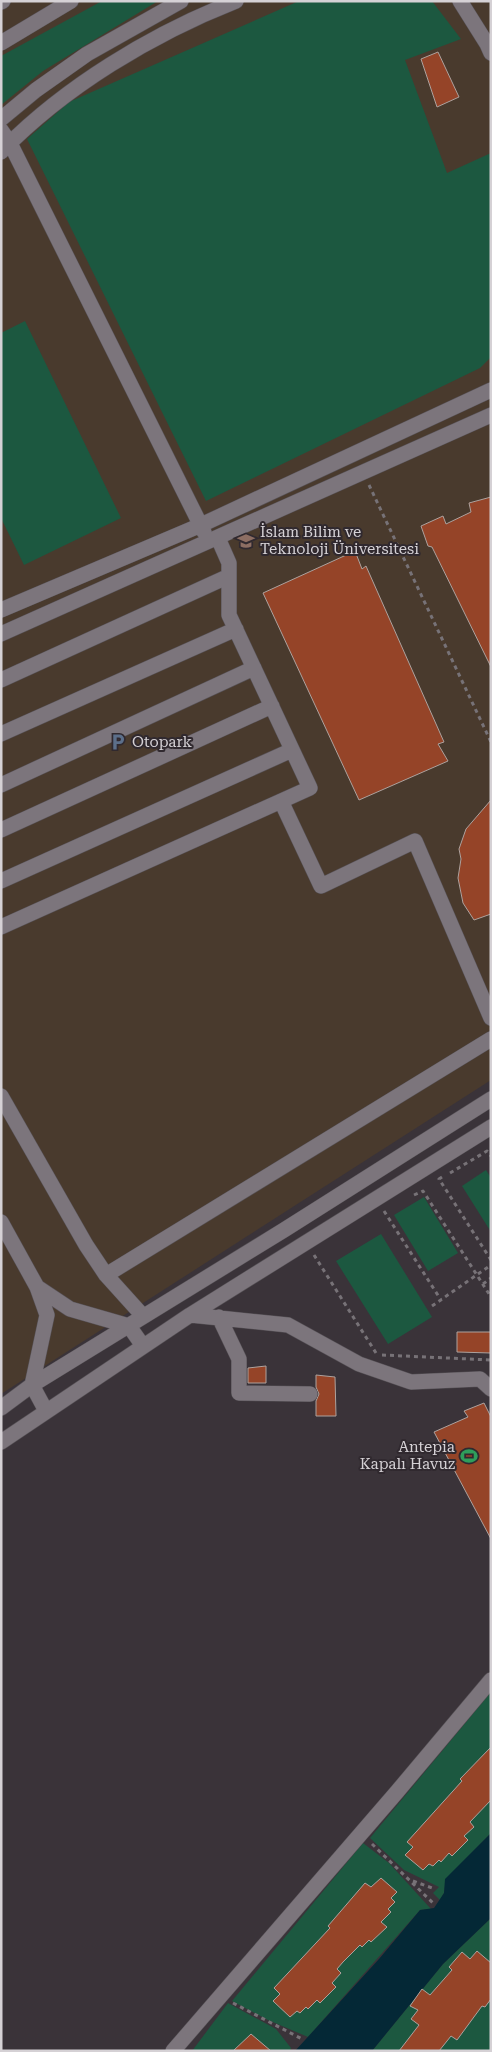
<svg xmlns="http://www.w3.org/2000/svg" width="492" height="2052" viewBox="0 0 492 2052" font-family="'Roboto Serif',serif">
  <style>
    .education { fill: #493a2d }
    .green { fill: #1c5840 }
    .water { fill: #042836 }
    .building { fill: #954428; stroke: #ada29e }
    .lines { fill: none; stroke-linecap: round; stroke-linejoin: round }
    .minor-casing { stroke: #575257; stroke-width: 16 }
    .path { stroke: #777277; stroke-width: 3; stroke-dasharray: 4 4; stroke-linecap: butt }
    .minor { stroke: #7c757c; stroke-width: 15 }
    .labels { text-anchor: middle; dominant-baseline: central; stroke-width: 4; stroke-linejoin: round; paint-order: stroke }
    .poi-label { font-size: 15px; fill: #d5d1d5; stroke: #30292f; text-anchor: start }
  </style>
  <rect width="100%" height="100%" fill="#3a3339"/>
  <!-- education -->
  <path class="education" d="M1,1H491V1080L1,1394Z"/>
  <!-- green -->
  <path class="green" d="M102,1H158L43,71L1,105V56Z
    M299,1H432L461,39L405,60L447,173L491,153V357L480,368L206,501L27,139L69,102Z
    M25,321L121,518L24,565L1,518V333Z
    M486,1170L491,1178V1232L462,1186Z
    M424,1197L458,1253L428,1271L394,1215Z
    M381,1234L432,1317L388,1344L336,1261Z
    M491,1692V1833L446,1879L444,1893L440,1900L433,1893L439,1887L404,1870L370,1838Z
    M363,1843L389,1863L431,1909L420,1910L308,2037L268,2020L232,2001Z
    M491,1918V2051H372L443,1964Z
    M228,2003L276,2029L291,2048L290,2051H192Z"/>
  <!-- water -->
  <path class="water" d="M491,1833V1918L443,1964L372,2051H295L379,1959L420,1910L434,1908L444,1893L445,1879Z"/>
  <!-- building -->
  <path class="building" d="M438,52L459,97L437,107L421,59Z
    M491,497V667L432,547L428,546L421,526L443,516L446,524L471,512L469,503Z
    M355,551L362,569L366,566L444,742L438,744L448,761L359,800L263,593Z
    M491,800V914L474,920L463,903L458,878L461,859L459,849L466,829Z
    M457,1332H491V1353L457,1352Z
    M266,1366V1383H248V1368Z
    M316,1375L335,1377L336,1416H316V1401L319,1394L316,1387Z
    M484,1403L491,1417V1539L434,1432L468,1417L464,1411Z
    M491,1747V1800L470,1822L474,1827L464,1836L468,1840L452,1856L449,1853L441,1862L439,1860L433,1866L429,1864L423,1870L405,1855L413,1847L407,1842L462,1781L460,1779Z
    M381,1878L397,1892L391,1898L395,1902L388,1909L391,1912L381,1922L387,1927L371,1942L369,1940L362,1947L360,1945L343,1962L337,1969L341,1973L332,1983L336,1987L320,2003L317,2000L308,2009L306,2007L300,2013L297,2011L290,2017L273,2001L280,1994L274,1988L330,1928L328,1926L365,1883L371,1887Z
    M477,1951L491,1963V1999L485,2007L482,2006L457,2040L451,2036L439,2051H399L419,2025L411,2019L418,2010L410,2006L422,1989L430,1995L452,1970L449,1967L462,1952L470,1959Z
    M251,2034L271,2051H233Z"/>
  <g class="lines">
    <!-- minor casing -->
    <g class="minor-casing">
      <path id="minor" d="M460,1L487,44L491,53
        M1,2L3,1
        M1,43L71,1
        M1,119L36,90L87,54L181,1
        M1,130L10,143L204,532
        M1,152C64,87 152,34 236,1
        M1,610L201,525L491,390
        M1,634L491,415
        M1,680L229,576
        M1,734L236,629
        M1,785L254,668
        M281,801L321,886L415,841L491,1018
        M1,830L272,706
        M1,881L292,750
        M1,927L310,788L229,615V563L218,538
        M1,1096L86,1245L106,1275L143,1316
        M1,1222L37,1287L47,1315L32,1385L46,1411
        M106,1275L491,1039
        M37,1287L70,1309L129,1326L143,1346
        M190,1315L288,1325L359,1364L411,1382L480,1379L491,1389
        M219,1317L239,1359V1393L310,1394
        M1,1408L32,1385L284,1230L491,1099
        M1,1442L190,1315L491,1127
        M173,2051L396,1793L491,1680"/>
    </g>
    <!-- path -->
    <path class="path" d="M369,485L491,742
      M450,1173L487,1151L491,1156
      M442,1177L439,1179L491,1260
      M414,1195L423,1191L491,1297
      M384,1211L441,1300
      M314,1255L376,1353
      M483,1284L491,1278
      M432,1306L491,1265
      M382,1355L491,1360
      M372,1844L433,1903
      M413,1881L432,1888
      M233,2003L302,2039"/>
    <!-- minor -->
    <use href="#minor" class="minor"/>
  </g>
  <!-- icons -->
  <defs>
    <g id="university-bare" transform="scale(1.35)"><path d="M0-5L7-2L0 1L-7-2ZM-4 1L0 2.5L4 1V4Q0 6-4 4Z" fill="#8d6e63" stroke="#30292f" stroke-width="2.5" paint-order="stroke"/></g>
    <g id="parking-bare" transform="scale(1.35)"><path d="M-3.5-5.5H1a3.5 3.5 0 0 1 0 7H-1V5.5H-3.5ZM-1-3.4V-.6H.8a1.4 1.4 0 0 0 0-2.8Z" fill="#5c6f8a" stroke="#30292f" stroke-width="2.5" paint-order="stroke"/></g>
    <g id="stadium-bare" transform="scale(1.35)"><path d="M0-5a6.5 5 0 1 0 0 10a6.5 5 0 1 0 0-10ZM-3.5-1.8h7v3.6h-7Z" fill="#2e9e5b" stroke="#30292f" stroke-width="2.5" paint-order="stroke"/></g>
  </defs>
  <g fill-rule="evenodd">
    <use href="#university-bare" x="246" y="541"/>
    <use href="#parking-bare" x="118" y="742"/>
    <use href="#stadium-bare" x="469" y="1456"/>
  </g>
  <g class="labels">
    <!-- poi labels -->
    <g class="poi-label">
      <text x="260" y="532">İslam Bilim ve<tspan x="260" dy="17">Teknoloji Üniversitesi</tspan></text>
      <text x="132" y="742">Otopark</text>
      <text x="455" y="1447" text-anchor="end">Antepia<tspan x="455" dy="17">Kapalı Havuz</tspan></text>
    </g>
  </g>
  <!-- border -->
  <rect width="492" height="2052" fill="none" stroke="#d5d1d5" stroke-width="5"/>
</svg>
